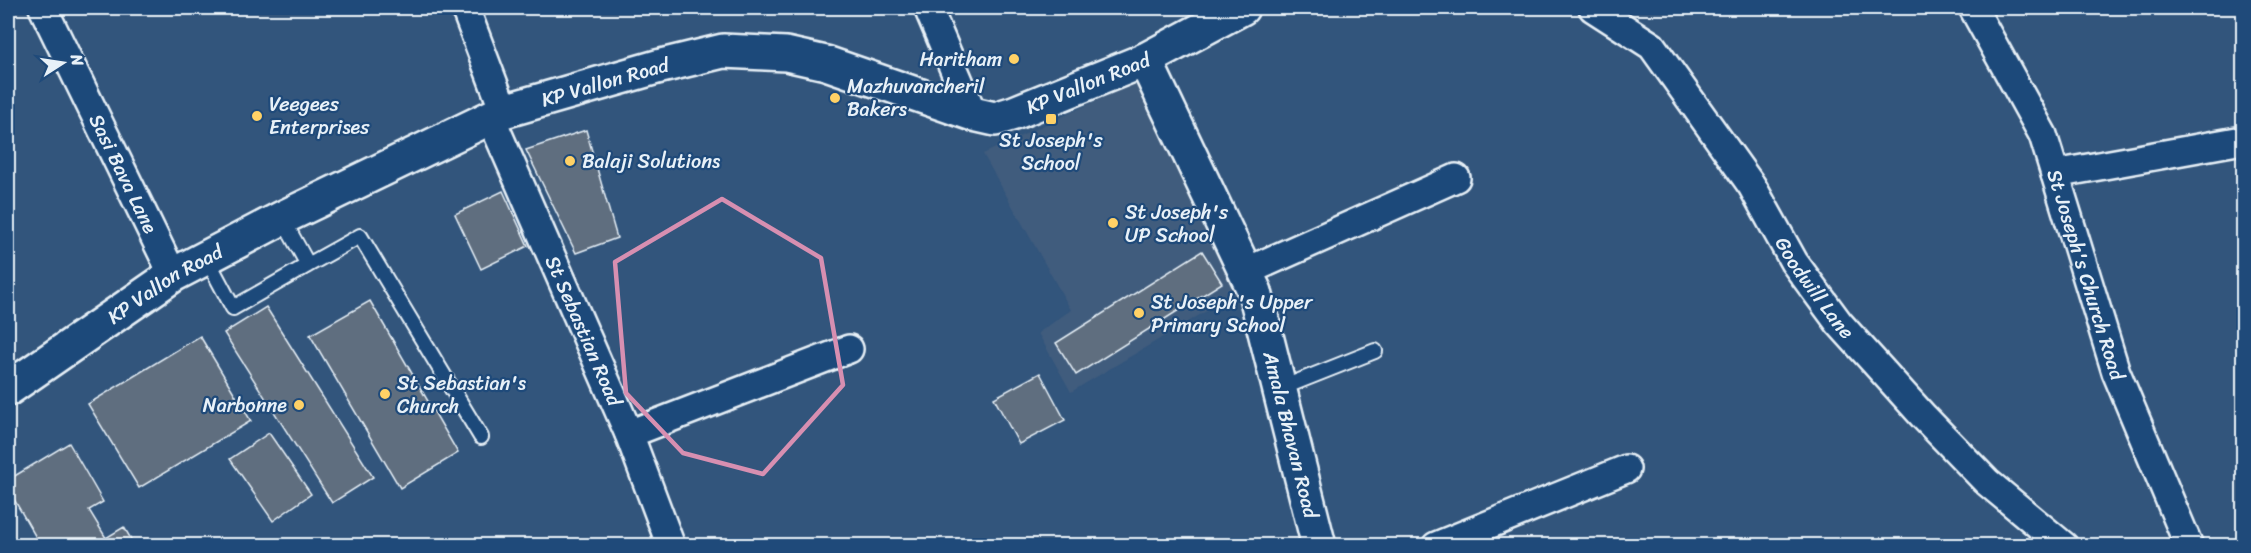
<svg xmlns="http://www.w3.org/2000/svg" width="2251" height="553" viewBox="0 0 2251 553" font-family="Sriracha,sans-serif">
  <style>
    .built { fill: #405c7d }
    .building { fill: #5f6e7f; stroke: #e8f1f8; stroke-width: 1.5 }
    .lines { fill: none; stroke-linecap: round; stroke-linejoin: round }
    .lane-casing { stroke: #e8f1f8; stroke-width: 18 }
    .street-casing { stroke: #e8f1f8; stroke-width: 32 }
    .secondary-casing { stroke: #e8f1f8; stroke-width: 38 }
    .lane { stroke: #1f4a7a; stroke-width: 14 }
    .street { stroke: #1f4a7a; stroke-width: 27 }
    .secondary { stroke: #1f4a7a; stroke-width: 33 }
    .marked { fill: none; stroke: #d78fb1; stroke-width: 4.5; stroke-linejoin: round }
    .poi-dot { fill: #ffd166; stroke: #1f4a7a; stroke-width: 2 }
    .labels { text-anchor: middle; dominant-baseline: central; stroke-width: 4.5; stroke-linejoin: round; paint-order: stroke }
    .poi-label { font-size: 20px; fill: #e8f1f8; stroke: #1f4a7a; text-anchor: start }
    .street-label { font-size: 20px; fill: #e8f1f8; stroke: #1f4a7a }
  </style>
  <rect width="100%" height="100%" fill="#32557c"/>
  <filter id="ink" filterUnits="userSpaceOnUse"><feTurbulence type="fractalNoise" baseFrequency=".0167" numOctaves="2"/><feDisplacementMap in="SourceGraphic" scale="12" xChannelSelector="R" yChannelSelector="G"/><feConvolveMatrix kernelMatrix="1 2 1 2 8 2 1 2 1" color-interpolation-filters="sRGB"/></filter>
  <g filter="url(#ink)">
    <!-- built -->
    <path class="built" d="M1136,82L1238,292L1071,392L1038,333L1071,310L983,154Z"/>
    <!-- building -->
    <path class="building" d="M586,130L617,238L576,253L526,150Z
      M503,191L528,246L481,269L455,214Z
      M1202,251L1222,283L1076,375L1056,343Z
      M370,301L458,453L400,488L310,335Z
      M266,307L373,477L332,503L224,333Z
      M200,336L251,421L139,488L88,404Z
      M1040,373L1065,420L1019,444L994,398Z
      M269,433L311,494L273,521L230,459Z
      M69,443L103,502L89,510L106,538L124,527L135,546H41L8,489V480Z"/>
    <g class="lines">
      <!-- lane casing -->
      <g class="lane-casing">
        <path id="lane" d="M282,218L308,265L360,236L481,437
          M206,257L233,308L308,265
          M1279,389L1375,351"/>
      </g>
      <!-- street casing -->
      <g class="street-casing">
        <g id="street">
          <path id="s1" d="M43,8L173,275"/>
          <path d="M465,8L504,111"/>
          <path d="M928,8L973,114"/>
          <path id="s2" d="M1593,8L1652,46L1752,186L1794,262L1839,323L1924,417L1987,482L2064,546"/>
          <path id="s3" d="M1973,8L2043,135L2116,372L2189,546"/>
          <path id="s4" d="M491,118L629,434L671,546"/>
          <path d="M2055,174L2237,141"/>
          <path d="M1245,272L1456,178"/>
          <path d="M629,434L849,349"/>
          <path d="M1436,546L1626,469"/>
        </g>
      </g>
      <!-- secondary casing -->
      <g class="secondary-casing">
        <g id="secondary">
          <path id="s5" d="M1145,60L1255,292L1319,546"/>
          <path id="s6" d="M8,389L173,275L282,218L504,111L657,67L723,51L786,54L826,63L973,114L995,119L1014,113L1145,60L1242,8"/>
        </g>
      </g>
      <!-- lane -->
      <use href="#lane" class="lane"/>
      <!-- street -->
      <use href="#street" class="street"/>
      <!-- secondary -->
      <use href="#secondary" class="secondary"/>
    </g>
  </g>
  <!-- marked area -->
  <path class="marked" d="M722,199L821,258L843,385L763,474L683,453L626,393L615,262Z"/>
  <!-- markers -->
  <g class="poi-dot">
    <circle cx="1014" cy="59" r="6"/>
    <circle cx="835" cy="98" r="6"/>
    <circle cx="257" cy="116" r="6"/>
    <rect x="1045" y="113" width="12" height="12" rx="3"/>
    <circle cx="570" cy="161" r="6"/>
    <circle cx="1113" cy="223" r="6"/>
    <circle cx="1139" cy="313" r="6"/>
    <circle cx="385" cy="394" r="6"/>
    <circle cx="299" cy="405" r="6"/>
  </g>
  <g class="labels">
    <!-- poi labels -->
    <g class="poi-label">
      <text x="1002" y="59" text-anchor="end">Haritham</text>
      <text x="847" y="86">Mazhuvancheril<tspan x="847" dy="23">Bakers</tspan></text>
      <text x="269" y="104">Veegees<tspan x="269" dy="23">Enterprises</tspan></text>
      <text x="1051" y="140" text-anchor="middle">St Joseph's<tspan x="1051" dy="23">School</tspan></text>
      <text x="582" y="161">Balaji Solutions</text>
      <text x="1125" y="212">St Joseph's<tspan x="1125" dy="23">UP School</tspan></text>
      <text x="1151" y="302">St Joseph's Upper<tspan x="1151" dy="23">Primary School</tspan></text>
      <text x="397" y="383">St Sebastian's<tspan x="397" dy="23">Church</tspan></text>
      <text x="287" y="405" text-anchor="end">Narbonne</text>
    </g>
    <!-- street labels -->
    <g class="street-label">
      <text stroke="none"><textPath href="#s6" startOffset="675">KP Vallon Road</textPath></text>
      <text stroke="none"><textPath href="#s6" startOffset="1179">KP Vallon Road</textPath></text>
      <text stroke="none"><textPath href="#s1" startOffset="184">Sasi Bava Lane</textPath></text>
      <text stroke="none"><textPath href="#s3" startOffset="291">St Joseph's Church Road</textPath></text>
      <text stroke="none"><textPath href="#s6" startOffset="189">KP Vallon Road</textPath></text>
      <text stroke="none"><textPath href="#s2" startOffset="362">Goodwill Lane</textPath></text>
      <text stroke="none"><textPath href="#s4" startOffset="232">St Sebastian Road</textPath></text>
      <text stroke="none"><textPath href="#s5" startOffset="404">Amala Bhavan Road</textPath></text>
    </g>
  </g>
  <!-- margin -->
  <rect width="2251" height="553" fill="none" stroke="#1f4a7a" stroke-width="30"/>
  <rect x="15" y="15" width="2221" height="523" fill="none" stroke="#e8f1f8" stroke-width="2" filter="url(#ink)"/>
  <!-- north arrow -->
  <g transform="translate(63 63) rotate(78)" stroke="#1f4a7a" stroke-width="4.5" paint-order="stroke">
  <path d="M0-4.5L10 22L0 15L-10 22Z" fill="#e8f1f8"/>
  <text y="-9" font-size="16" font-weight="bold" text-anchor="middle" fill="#e8f1f8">N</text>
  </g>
</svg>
